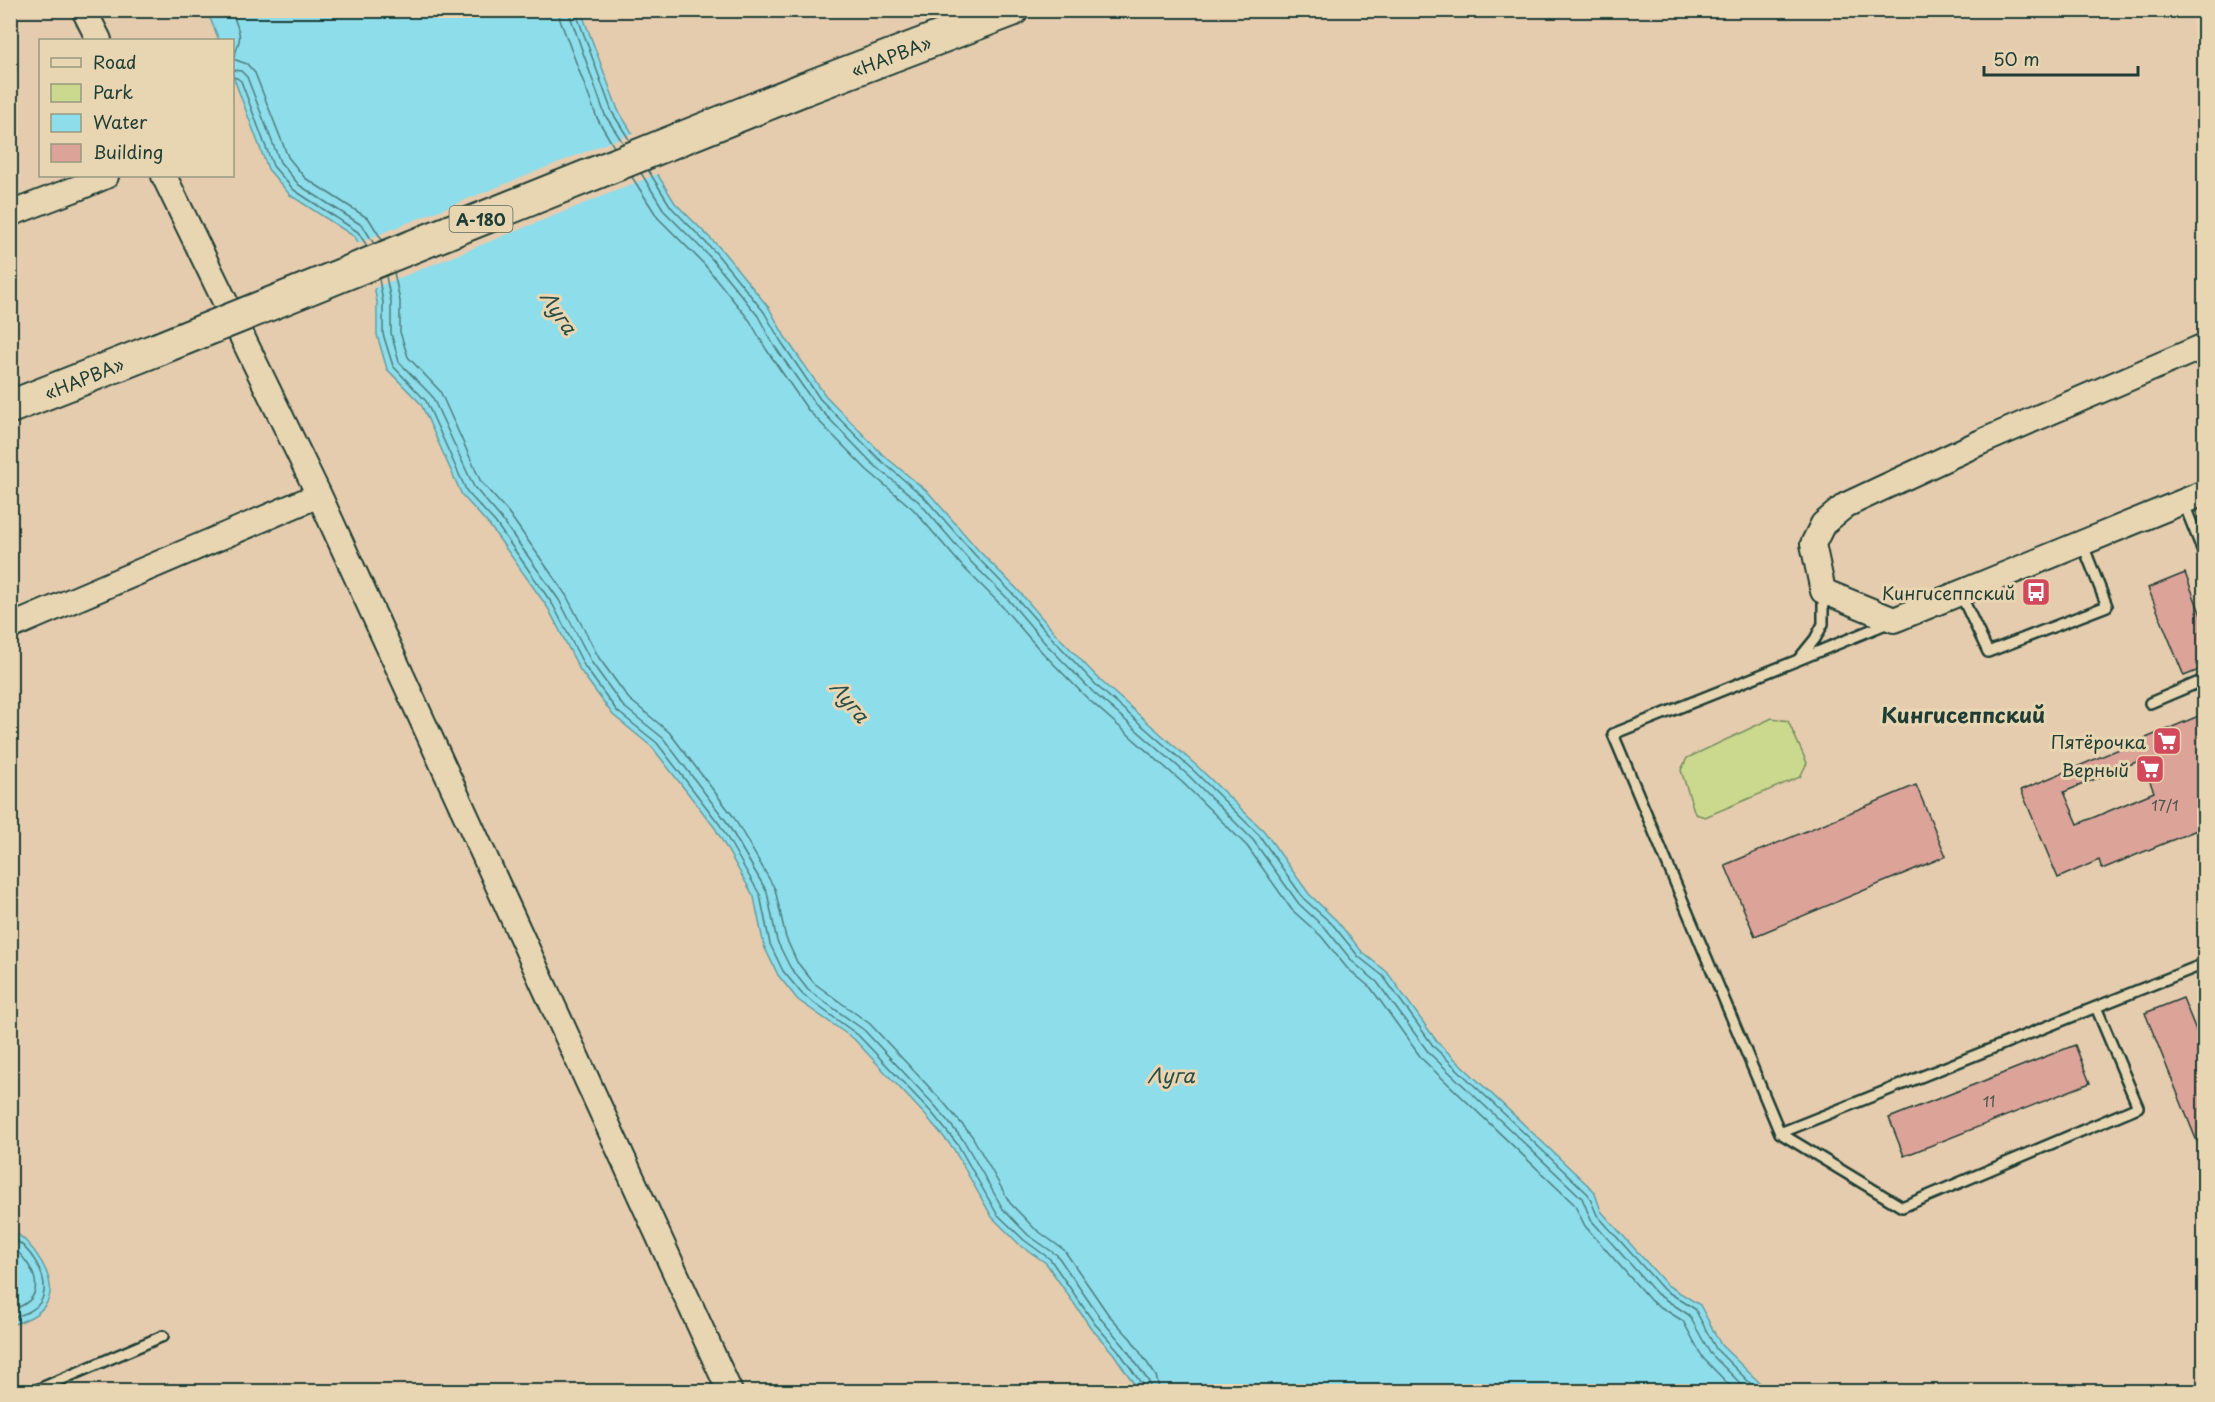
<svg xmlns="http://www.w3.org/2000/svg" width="2215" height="1402" viewBox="0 0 2215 1402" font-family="'Playpen Sans',sans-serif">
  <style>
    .green { fill: #cad98d; stroke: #748b60; stroke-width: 1.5 }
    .water { fill: #8eddeb; stroke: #629da2; stroke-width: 1.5 }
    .pier { fill: #e6ccae }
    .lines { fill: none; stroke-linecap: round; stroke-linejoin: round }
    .shore { stroke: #4b7d7d; stroke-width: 1.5 }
    .building { fill: #dca399; stroke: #1f3d34; stroke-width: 1.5; fill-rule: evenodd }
    .service-casing { stroke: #1f3d34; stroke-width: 14 }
    .tertiary-casing { stroke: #1f3d34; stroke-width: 28 }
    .trunk-casing { stroke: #1f3d34; stroke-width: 36 }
    .service { stroke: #e8d6b3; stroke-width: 9 }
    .tertiary { stroke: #e8d6b3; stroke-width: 24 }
    .trunk { stroke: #e8d6b3; stroke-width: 32 }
    .trunk-bridge-casing { stroke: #1f3d34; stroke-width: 36; stroke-linecap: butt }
    .trunk-bridge { stroke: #e8d6b3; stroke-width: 32 }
    .labels { text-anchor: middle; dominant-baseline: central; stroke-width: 6; stroke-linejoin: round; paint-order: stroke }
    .number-label { font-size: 15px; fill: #4e564d }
    .shield { fill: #e8d6b3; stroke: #5b6b5a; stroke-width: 1.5 }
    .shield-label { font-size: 16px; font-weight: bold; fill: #1f3d34 }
    .street-label { font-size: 18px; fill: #1f3d34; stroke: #e8d6b3 }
    .poi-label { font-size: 18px; fill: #1f3d34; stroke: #e8d6b3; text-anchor: end }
    .water-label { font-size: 20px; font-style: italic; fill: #2a4d46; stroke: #e8d6b3 }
    .quarter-label { font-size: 21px; font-weight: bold; fill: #1f3d34; stroke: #e8d6b3 }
  </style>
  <rect width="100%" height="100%" fill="#e6ccae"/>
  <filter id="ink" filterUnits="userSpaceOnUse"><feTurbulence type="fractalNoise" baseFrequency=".0167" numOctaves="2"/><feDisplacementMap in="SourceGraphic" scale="12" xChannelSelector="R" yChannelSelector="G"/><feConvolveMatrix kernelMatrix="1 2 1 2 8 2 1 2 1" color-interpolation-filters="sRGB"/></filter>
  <g filter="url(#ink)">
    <!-- green -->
    <path class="green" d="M1772,718L1788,721L1807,763L1800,777L1705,817L1695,814L1681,770L1687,758Z"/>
    <!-- water -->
    <path class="water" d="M207,11H581L618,110L675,203L721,249L769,308L785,337L825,395L882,454L929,493L979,551L1017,589L1055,633L1102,682L1198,767L1264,831L1309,894L1337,921L1363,953L1387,972L1438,1043L1594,1191L1601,1211L1667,1285L1700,1305L1721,1345L1768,1391H1139L1113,1353L1091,1328L1046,1263L1020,1245L992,1217L953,1148L927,1117L854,1039L798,1000L778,975L764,946L754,897L715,828L652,747L613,715L580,670L548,608L490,526L462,495L421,404L387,369L377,335V302L370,264L355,237L290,195L268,169L233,76L232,40H219Z
      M11,1230C31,1240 61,1281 46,1304C38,1316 24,1321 11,1325Z"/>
    <!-- pier -->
    <path class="pier" d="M635,132L660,173L372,289L367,265L355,244Z"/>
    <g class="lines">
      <!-- shore -->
      <path class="shore" d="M231,10C241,36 243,34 233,59L247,64L255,73L288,157L305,178L369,219L382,240
        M559,10L560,20L597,118L614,147
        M568,10L605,115L623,143
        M575,10L612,112L630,141
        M232,70L241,71L247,77L280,162L299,185L363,226L374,244
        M232,77L237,78L241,81L273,166L294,190L358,232L367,246
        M648,170L671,207L716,253L764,312L780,340L820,399L878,458L924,497L975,555L1012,593L1051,637L1098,687L1194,771L1259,835L1304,899L1333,925L1359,957L1383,976L1434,1047L1588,1194L1597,1215L1663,1289L1695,1309L1716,1349L1759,1392
        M641,173L665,212L711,258L758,316L773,344L815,404L873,464L919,502L969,560L1007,598L1045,643L1093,692L1189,776L1253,840L1299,904L1327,930L1353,962L1377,982L1429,1053L1582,1198L1591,1220L1657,1294L1689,1315L1710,1353L1749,1392
        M632,177L658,218L704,264L750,321L766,349L808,410L867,470L913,509L963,567L1000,604L1039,649L1087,698L1183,783L1247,846L1292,910L1321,936L1347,968L1371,988L1422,1059L1574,1204L1585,1226L1651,1301L1683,1321L1703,1358L1736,1392
        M394,272L400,301V332L408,357L440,391L481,482L508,512L566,595L599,658L629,699L669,732L733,816L775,889L786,938L797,962L814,983L870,1024L944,1103L972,1136L1010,1203L1034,1228L1064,1250L1108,1314L1131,1339L1156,1376L1160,1392
        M386,276L391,302V333L399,362L432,396L474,487L500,517L559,600L592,663L623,706L663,738L726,821L767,892L777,941L790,967L808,990L864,1030L937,1108L964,1141L1003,1209L1028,1235L1057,1255L1101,1319L1124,1346L1149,1382L1151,1392
        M379,279L383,302V334L393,366L426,401L467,492L495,522L553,605L585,667L617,711L657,743L720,825L760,895L770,944L783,971L803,995L858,1035L932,1113L958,1145L997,1214L1024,1240L1050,1259L1095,1324L1118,1350L1143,1386L1144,1392
        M10,1237C29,1245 51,1278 42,1299C37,1311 21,1315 10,1318
        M10,1245C35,1265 52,1299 10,1310"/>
    </g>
    <!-- building -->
    <path class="building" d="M2185,573L2204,623V668L2184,676L2148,588Z
      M2201,715L2204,723V816L2201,818L2204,827L2102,869L2099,860L2058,878L2021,790ZM2141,760L2154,792L2078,824L2064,792Z
      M1916,785L1946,856L1755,936L1725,865Z
      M2183,998L2204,1050V1159L2145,1013Z
      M2075,1045L2090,1083L1904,1156L1889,1118Z"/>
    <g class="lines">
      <!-- service casing -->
      <g class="service-casing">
        <path id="service" d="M2184,504L2204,554
          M1960,593L1988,652L2107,606L2083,545
          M1823,594V624L1815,639L1798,660L1888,623
          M1798,660L1613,734L1780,1133L2204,964
          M2150,703L2204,680
          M1780,1133L1902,1207L2138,1107L2096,1007
          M32,1392L163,1336"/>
      </g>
      <!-- tertiary casing -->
      <g class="tertiary-casing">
        <path id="tertiary" d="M84,10L99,40
          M164,176L319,495L730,1392
          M10,214L83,186L106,176
          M2204,346L1981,442L1846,505L1823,524L1813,544L1823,591L1894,620L2204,493
          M10,627L319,495"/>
      </g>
      <!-- trunk casing -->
      <g class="trunk-casing">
        <path id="trunk" d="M804,89L1012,10
          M10,407L158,349"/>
      </g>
      <!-- service -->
      <use href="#service" class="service"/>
      <!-- tertiary -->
      <use href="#tertiary" class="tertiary"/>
      <!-- trunk -->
      <use href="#trunk" class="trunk"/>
      <!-- trunk-bridge casing -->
      <g class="trunk-bridge-casing">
        <path id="trunk-bridge" d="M158,349L804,89"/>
      </g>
      <!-- trunk-bridge -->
      <use href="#trunk-bridge" class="trunk-bridge"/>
    </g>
  </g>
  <!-- icons -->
  <defs>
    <g id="bus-square" transform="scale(1.5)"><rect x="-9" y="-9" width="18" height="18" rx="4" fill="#d1495b" stroke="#e8d6b3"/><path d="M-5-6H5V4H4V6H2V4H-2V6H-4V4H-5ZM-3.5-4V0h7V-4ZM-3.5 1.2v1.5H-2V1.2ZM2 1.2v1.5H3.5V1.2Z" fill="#fff"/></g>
    <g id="supermarket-square" transform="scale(1.5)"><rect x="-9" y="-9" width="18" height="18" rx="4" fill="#d1495b" stroke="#e8d6b3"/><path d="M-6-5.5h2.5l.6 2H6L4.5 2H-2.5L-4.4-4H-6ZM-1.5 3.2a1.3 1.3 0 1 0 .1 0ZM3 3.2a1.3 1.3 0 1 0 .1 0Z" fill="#fff"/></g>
  </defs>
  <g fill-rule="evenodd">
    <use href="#bus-square" x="2036" y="592"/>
    <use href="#supermarket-square" x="2167" y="741"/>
    <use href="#supermarket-square" x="2150" y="769"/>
  </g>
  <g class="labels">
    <!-- number labels -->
    <g class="number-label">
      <text x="2165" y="804">17/1</text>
      <text x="1989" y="1100">11</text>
    </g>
    <!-- shield labels -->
    <rect class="shield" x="449.5" y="206" width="63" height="26" rx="4.5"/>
    <g class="shield-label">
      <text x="481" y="219">А-180</text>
    </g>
    <!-- street labels -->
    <g class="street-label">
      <text transform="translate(891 56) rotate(-21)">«НАРВА»</text>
      <text transform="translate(84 378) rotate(-22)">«НАРВА»</text>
    </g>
    <!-- poi labels -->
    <g class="poi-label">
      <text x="2015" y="592">Кингисеппский</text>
      <text x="2146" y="741">Пятёрочка</text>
      <text x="2129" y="769">Верный</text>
    </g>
    <!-- water labels -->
    <g class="water-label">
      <text transform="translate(559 312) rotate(56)">Луга</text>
      <text transform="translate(850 701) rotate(50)">Луга</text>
      <text x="1171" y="1075">Луга</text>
    </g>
    <!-- quarter labels -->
    <g class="quarter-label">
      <text x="1963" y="714">Кингисеппский</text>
    </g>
  </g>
  <!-- margin -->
  <rect width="2215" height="1402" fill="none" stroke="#e8d6b3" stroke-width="36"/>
  <rect x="18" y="18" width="2179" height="1366" fill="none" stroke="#1f3d34" stroke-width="2" filter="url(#ink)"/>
  <!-- legend -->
  <rect x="39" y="39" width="195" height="138" fill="#e8d6b3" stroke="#989980" stroke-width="1.5"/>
  <rect x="51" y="58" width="30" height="9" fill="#e8d6b3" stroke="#989980" stroke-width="1.5"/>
  <text x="93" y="69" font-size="18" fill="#1f3d34">Road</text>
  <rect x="51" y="84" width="30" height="18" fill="#cad98d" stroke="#989980" stroke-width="1.5"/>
  <text x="93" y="99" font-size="18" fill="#1f3d34">Park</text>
  <rect x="51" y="114" width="30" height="18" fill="#8eddeb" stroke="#989980" stroke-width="1.5"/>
  <text x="93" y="129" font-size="18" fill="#1f3d34">Water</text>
  <rect x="51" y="144" width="30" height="18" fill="#dca399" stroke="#989980" stroke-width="1.5"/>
  <text x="93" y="159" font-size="18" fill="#1f3d34">Building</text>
  <!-- scale -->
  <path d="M1984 66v9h154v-9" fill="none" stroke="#1f3d34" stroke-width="3"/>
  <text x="1993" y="66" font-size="18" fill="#1f3d34" stroke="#e8d6b3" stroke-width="4.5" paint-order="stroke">50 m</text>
</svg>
